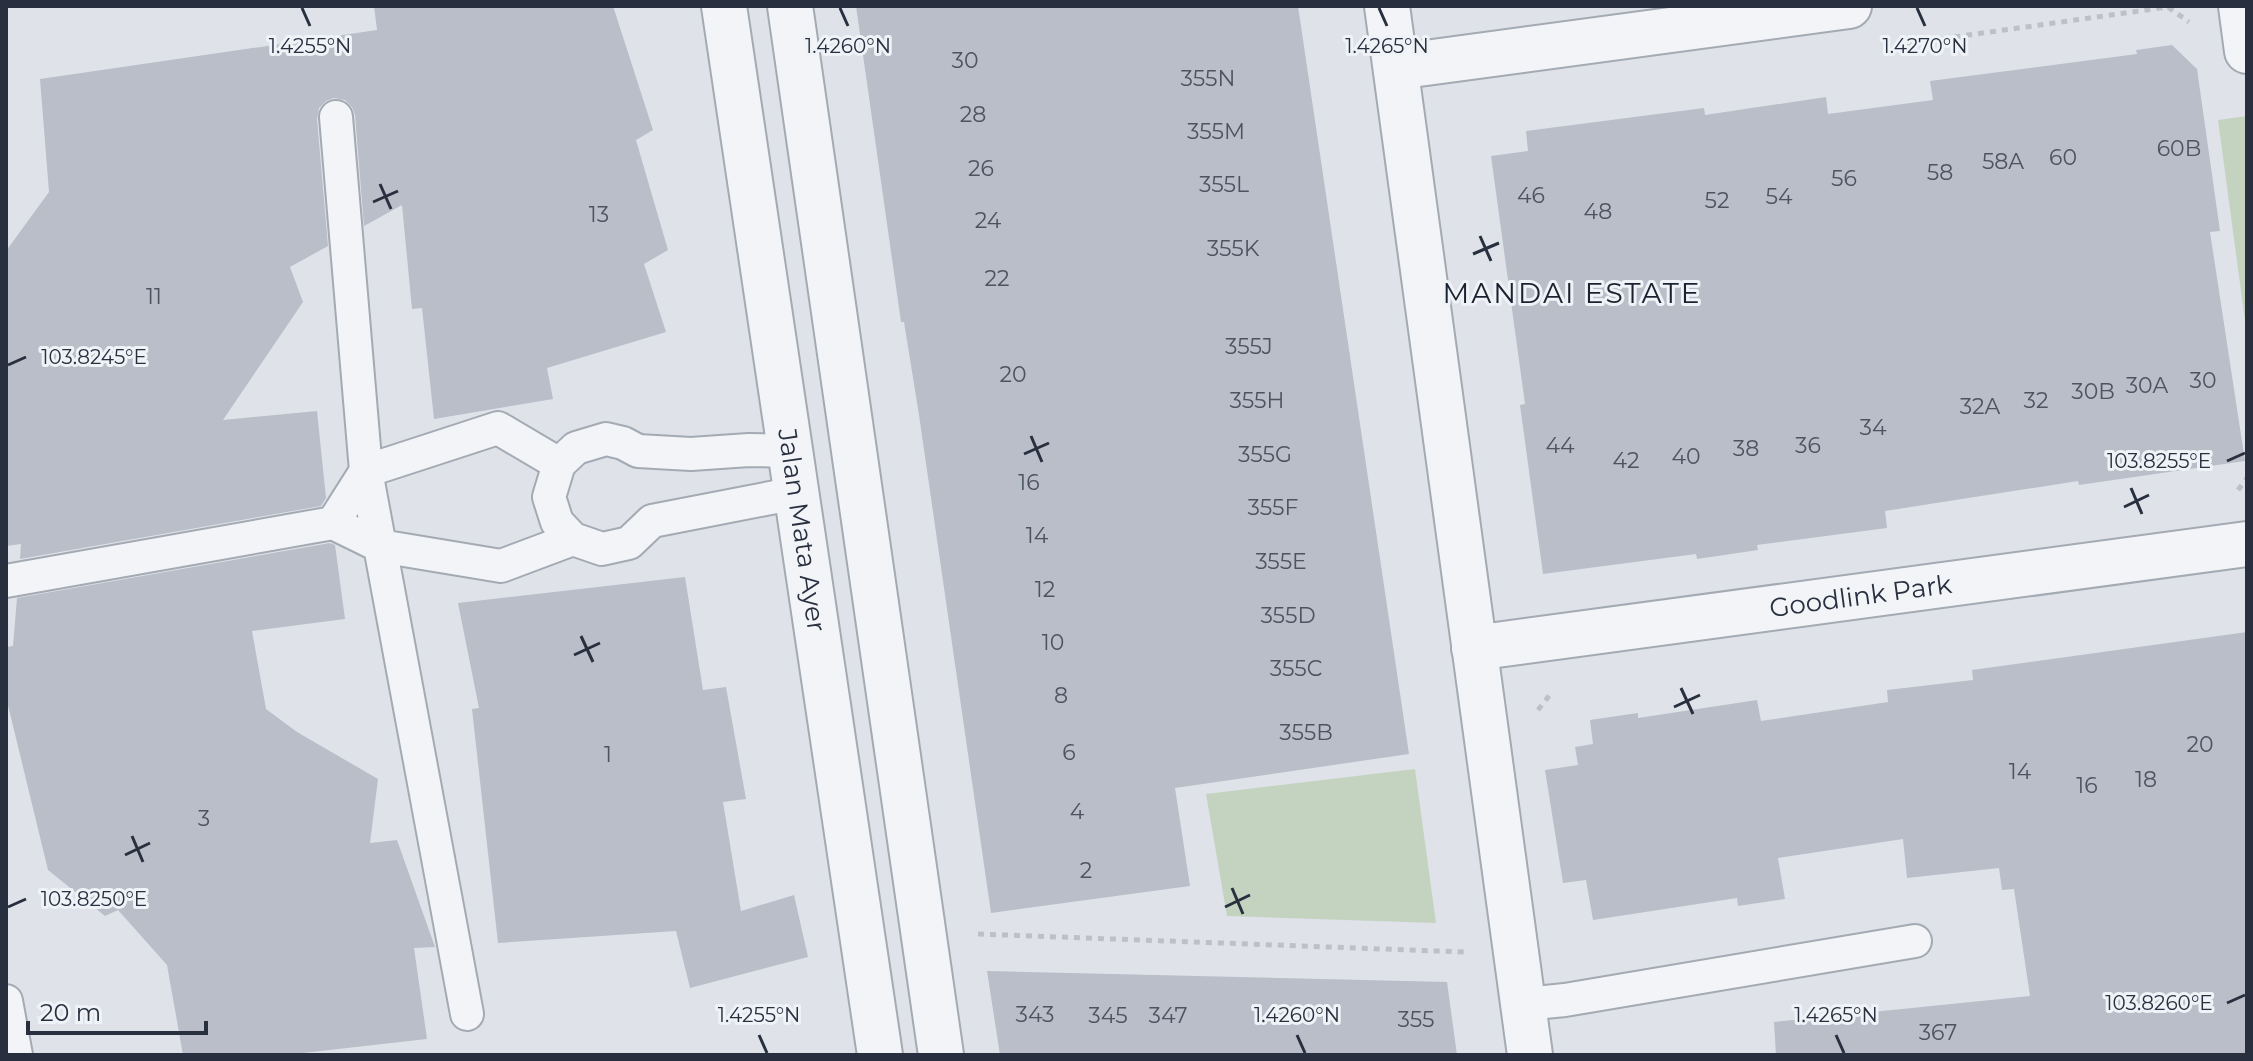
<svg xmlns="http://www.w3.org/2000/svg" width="2253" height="1061" viewBox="0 0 2253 1061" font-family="Montserrat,sans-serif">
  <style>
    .green { fill: #c4d3c0 }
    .building { fill: #b9bec8 }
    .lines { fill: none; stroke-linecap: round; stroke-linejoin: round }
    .service-casing { stroke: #a4aab3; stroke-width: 36 }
    .minor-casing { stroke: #a4aab3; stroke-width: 48 }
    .path { stroke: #bdc1c7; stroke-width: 5; stroke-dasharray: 6 6; stroke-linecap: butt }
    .service { stroke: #f2f4f7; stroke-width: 32 }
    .minor { stroke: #f2f4f7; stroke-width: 44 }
    .ticks { fill: none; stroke: #283040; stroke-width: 3 }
    .labels { text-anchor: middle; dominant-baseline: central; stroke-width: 6; stroke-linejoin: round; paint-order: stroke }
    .number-label { font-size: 22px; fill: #4c5462 }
    .street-label { font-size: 26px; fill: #283040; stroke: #eff2f6 }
    .neighbourhood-label { font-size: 28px; letter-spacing: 2px; fill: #1a2131; stroke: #eff2f6 }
    .ticks-label { font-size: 20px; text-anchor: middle; fill: #283040; stroke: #eff2f6; stroke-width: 6; stroke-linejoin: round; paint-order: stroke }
  </style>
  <rect width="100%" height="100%" fill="#dfe3e9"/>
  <!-- green -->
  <path class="green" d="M2247,116V336L2218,120Z
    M1415,769L1436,923L1227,916L1206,794Z"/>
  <!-- building -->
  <path class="building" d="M374,6H613L653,130L636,140L668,250L644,264L666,332L547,368L553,399L434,419L422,308L412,309L402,205L364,226L355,115L352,107L345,100L334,98L326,101L319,108L317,119L328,246L290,267L303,302L223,420L317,411L326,498L321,506L20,559L21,544L6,546V251L49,192L40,79L377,30Z
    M856,6H1298L1409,754L1175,788L1190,886L991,913L919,415L904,322H901Z
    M2172,45L2197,69L2220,231L2210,232L2245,461L2079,485L2078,481L1885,511L1887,528L1757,545L1758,550L1697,559L1696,554L1543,574L1520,405L1525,404L1491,156L1528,151L1526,131L1704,108L1705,115L1826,97L1828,114L1933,100L1930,81L2137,54L2136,50Z
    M330,543L335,545L345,619L252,631L266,709L297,732L378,779L370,843L397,840L435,947L414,948L427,1039L285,1055H183L167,965L118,910L105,916L48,870L6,697V647L13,646L17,598Z
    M685,577L703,690L726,687L746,799L723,802L741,911L794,895L808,957L690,988L676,931L498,943L472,709L479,708L458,603Z
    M2247,632V1055H1776L1774,1022L2030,996L2014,889L2002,890L1999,868L1907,878L1903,839L1778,858L1785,899L1738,906L1737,898L1593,920L1586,880L1563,883L1545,770L1578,765L1575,747L1593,744L1590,720L1638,713V718L1757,700L1761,721L1888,702L1887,690L1973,680L1972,670Z
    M987,971L1447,982L1457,1055H1000Z"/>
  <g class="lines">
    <!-- service casing -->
    <g class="service-casing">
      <path id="service" d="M336,117L366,471L467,1014
        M790,451L749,450L691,454L638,451L623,443L606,439L576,448L559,464L549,497L557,522L573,539L602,549L629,543L652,521L796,493
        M333,523L366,471L498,428L559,464
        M6,581L333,523L380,546L501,566L573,539
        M6,1001L16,1055
        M1524,1004L1565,1000L1915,941"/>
    </g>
    <!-- minor casing -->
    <g class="minor-casing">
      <g id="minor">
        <path id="s1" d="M724,6L880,1055"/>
        <path d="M790,6L941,1055"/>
        <path d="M1387,6L1530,1055"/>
        <path d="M2241,6L2247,51"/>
        <path d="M1396,67L1849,6"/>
        <path id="s2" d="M1474,648L2247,544"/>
      </g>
    </g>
    <!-- path -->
    <path class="path" d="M1883,47L2168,7L2189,22
      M2238,490L2247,478
      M1538,710L1552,692
      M978,934L1464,952"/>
    <!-- service -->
    <use href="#service" class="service"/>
    <!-- minor -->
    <use href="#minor" class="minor"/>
  </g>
  <!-- ticks -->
  <path class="ticks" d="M302,8L310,26M840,8L848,26M1379,8L1387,26M1917,8L1925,26M380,184L391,209M373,202L398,191M1480,236L1491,261M1473,254L1499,243M8,365L26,357M1031,436L1042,462M1024,454L1049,443M2227,461L2245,453M2131,488L2142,514M2124,507L2149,495M581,636L593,662M574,655L600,643M1681,688L1693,714M1674,707L1700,695M132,836L143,862M125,855L150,843M1232,888L1243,914M8,907L26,899M1225,907L1250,895M2227,1003L2245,995M759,1035L767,1053M1297,1035L1305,1053M1836,1035L1844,1053"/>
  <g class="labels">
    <!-- number labels -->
    <g class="number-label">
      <text x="965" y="60">30</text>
      <text x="1208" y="78">355N</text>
      <text x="973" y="114">28</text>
      <text x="1216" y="131">355M</text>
      <text x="2179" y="148">60B</text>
      <text x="2063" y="157">60</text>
      <text x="2003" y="161">58A</text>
      <text x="981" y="168">26</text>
      <text x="1940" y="172">58</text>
      <text x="1844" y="178">56</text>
      <text x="1224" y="184">355L</text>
      <text x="1531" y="195">46</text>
      <text x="1779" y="196">54</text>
      <text x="1717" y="200">52</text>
      <text x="1598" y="211">48</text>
      <text x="599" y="214">13</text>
      <text x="988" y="220">24</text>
      <text x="1233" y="248">355K</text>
      <text x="997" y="278">22</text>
      <text x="154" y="296">11</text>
      <text x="1249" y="346">355J</text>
      <text x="1013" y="374">20</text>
      <text x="2203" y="380">30</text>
      <text x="2147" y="385">30A</text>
      <text x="2093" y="391">30B</text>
      <text x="1257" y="400">355H</text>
      <text x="2036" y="400">32</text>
      <text x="1980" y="406">32A</text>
      <text x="1873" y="427">34</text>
      <text x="1560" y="445">44</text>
      <text x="1808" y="445">36</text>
      <text x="1746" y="448">38</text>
      <text x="1265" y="454">355G</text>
      <text x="1686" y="456">40</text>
      <text x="1626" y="460">42</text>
      <text x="1029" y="482">16</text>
      <text x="1273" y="507">355F</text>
      <text x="1037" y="535">14</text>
      <text x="1281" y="561">355E</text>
      <text x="1045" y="589">12</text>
      <text x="1288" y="615">355D</text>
      <text x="1053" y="642">10</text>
      <text x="1296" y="668">355C</text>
      <text x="1061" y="695">8</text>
      <text x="1306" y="732">355B</text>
      <text x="2200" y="744">20</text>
      <text x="1069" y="752">6</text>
      <text x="608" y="754">1</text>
      <text x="2020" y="771">14</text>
      <text x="2146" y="779">18</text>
      <text x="2087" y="785">16</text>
      <text x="1077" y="811">4</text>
      <text x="204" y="818">3</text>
      <text x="1086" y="870">2</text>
      <text x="1035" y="1014">343</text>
      <text x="1108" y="1015">345</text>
      <text x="1168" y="1015">347</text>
      <text x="1416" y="1019">355</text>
      <text x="1938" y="1032">367</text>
    </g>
    <!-- street labels -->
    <g class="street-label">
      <text stroke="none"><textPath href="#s1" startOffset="530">Jalan Mata Ayer</textPath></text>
      <text stroke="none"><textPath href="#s2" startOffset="390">Goodlink Park</textPath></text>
    </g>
    <!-- neighbourhood labels -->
    <g class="neighbourhood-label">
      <text x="1572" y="293">MANDAI ESTATE</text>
    </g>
  </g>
  <g class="ticks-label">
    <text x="310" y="53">1.4255°N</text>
    <text x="848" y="53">1.4260°N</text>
    <text x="1387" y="53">1.4265°N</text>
    <text x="1925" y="53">1.4270°N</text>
    <text x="94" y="364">103.8245°E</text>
    <text x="2159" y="468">103.8255°E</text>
    <text x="94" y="906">103.8250°E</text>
    <text x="2159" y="1010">103.8260°E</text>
    <text x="759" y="1022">1.4255°N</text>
    <text x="1297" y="1022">1.4260°N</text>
    <text x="1836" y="1022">1.4265°N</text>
  </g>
  <!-- border -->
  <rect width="2253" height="1061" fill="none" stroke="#283040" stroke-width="16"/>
  <!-- scale -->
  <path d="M28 1021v12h178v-12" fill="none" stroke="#283040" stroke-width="4"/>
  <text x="40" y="1021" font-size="24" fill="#283040" stroke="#eff2f6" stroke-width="6" paint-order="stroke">20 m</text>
</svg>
